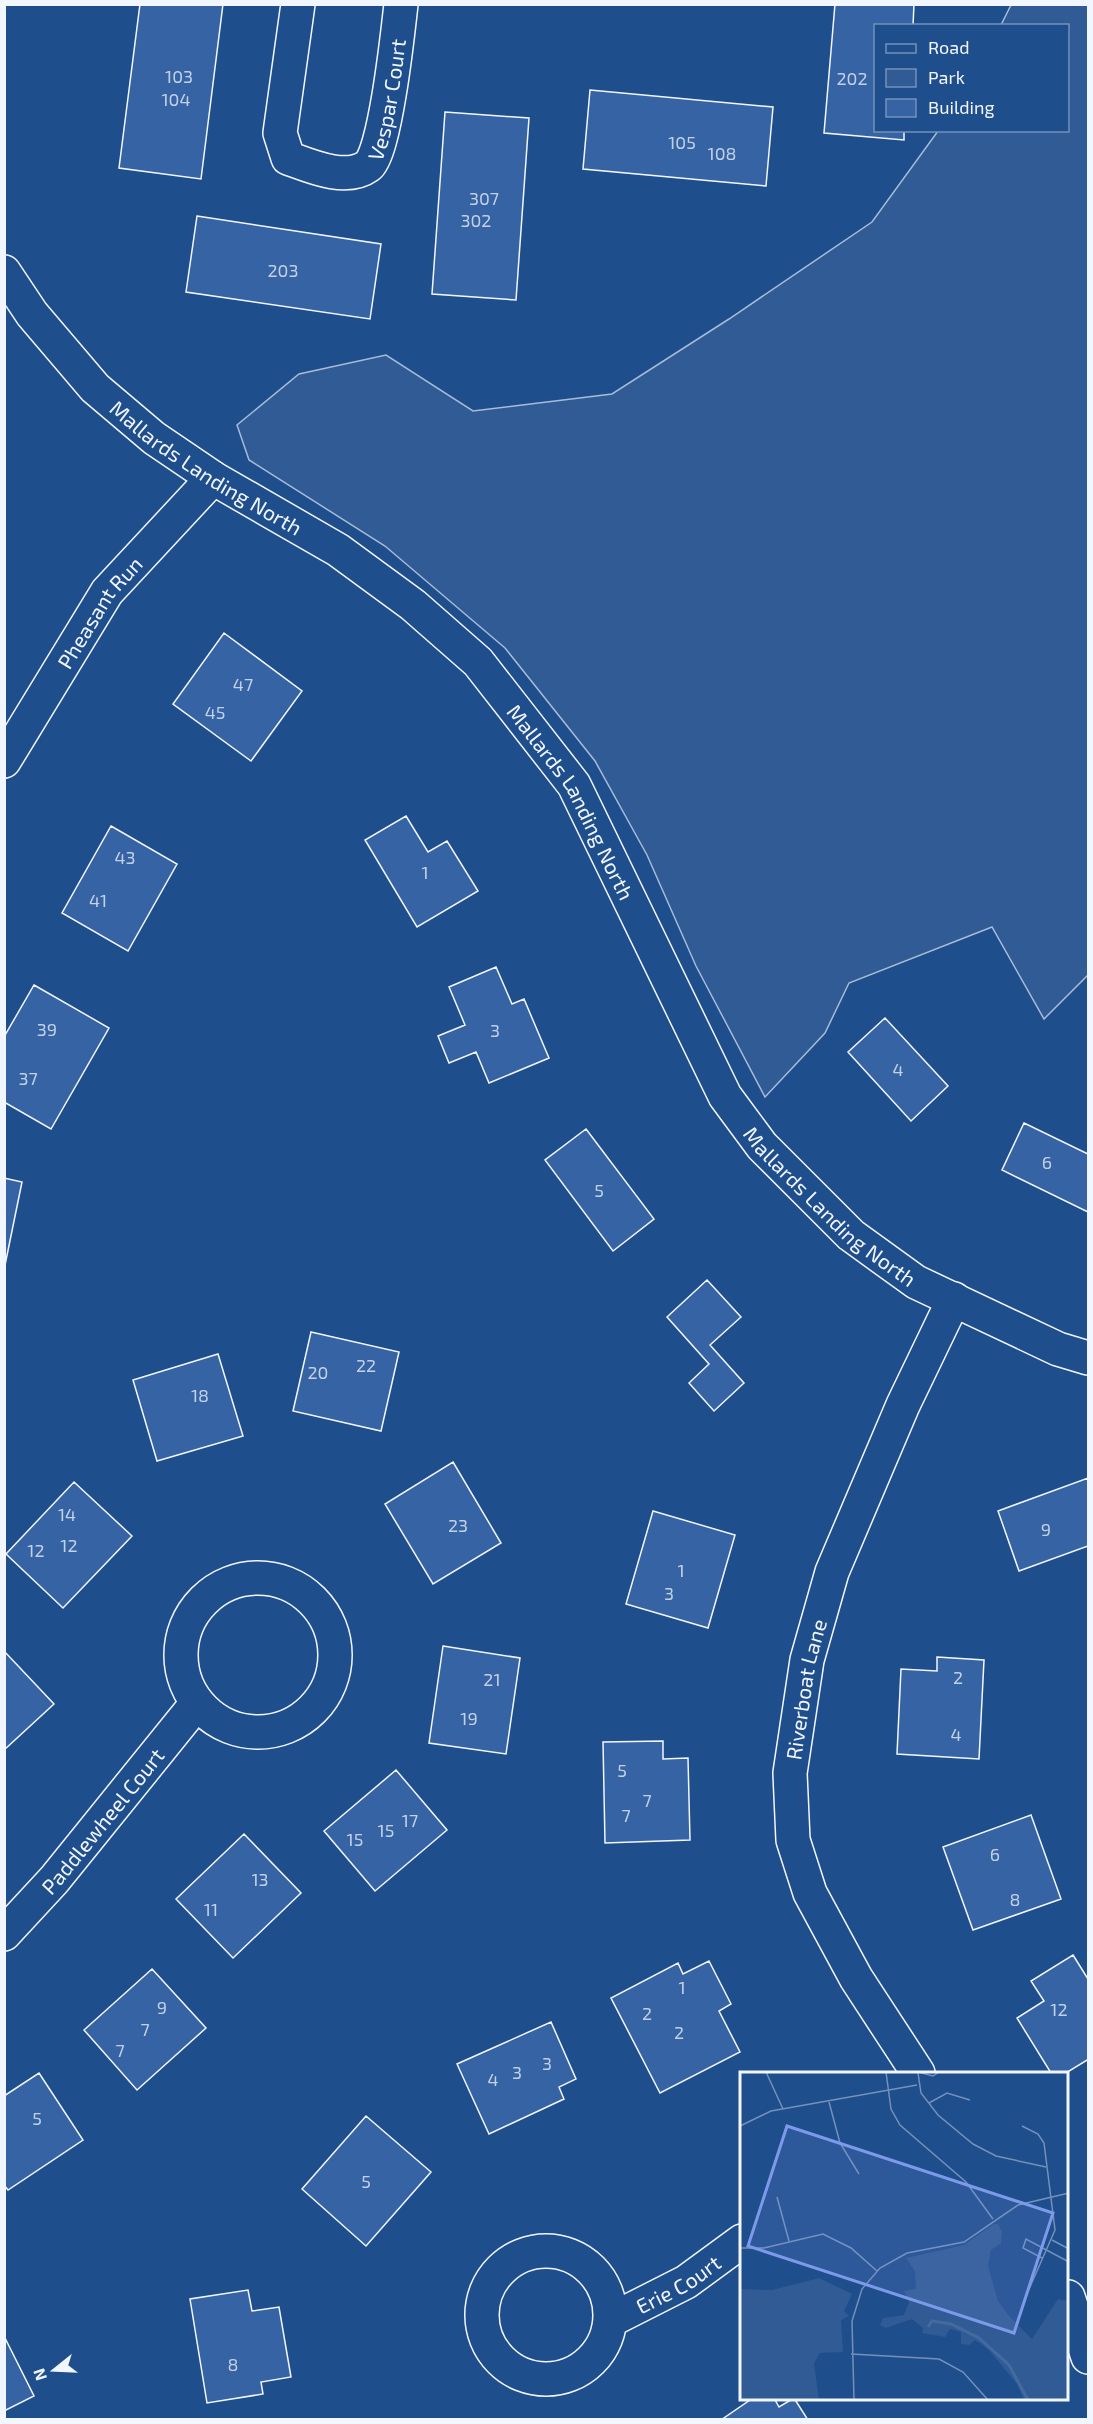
<svg xmlns="http://www.w3.org/2000/svg" width="1093" height="2424" viewBox="0 0 1093 2424" font-family="'Exo 2',sans-serif">
  <style>
    .green { fill: #305b95; stroke: #a8bbd7; stroke-width: 1.5 }
    .building { fill: #3563a3; stroke: #f2f6ff; stroke-width: 1.5 }
    .lines { fill: none; stroke-linecap: round; stroke-linejoin: round }
    .minor-casing { stroke: #f2f6ff; stroke-width: 36 }
    .minor { stroke: #1f4e8c; stroke-width: 33 }
    .labels { text-anchor: middle; dominant-baseline: central; stroke-width: 4.5; stroke-linejoin: round; paint-order: stroke }
    .number-label { font-size: 18px; fill: #c3d1e8 }
    .street-label { font-size: 21px; fill: #f2f6ff; stroke: #1f4e8c }
    .inset-river { fill: none; stroke: #446ba0; stroke-width: 3 }
    .inset-road { fill: none; stroke: #7391ba; stroke-width: 1.5 }
    .view { fill: #7d9aea; fill-opacity: 0.15; stroke: #7d9aea; stroke-width: 3 }
    .inset-edge { fill: none; stroke: #f2f6ff; stroke-width: 3 }
  </style>
  <rect width="100%" height="100%" fill="#1f4e8c"/>
  <!-- green -->
  <path class="green" d="M1011,5H1088V975L1044,1019L992,927L849,983L825,1033L765,1097L696,966L647,855L595,761L505,648L385,546L249,460L237,425L299,374L386,355L473,411L612,394L729,319L872,222L938,131L1068,130V26L1001,25Z"/>
  <!-- building -->
  <path class="building" d="M140,4H223L201,179L119,168Z
    M835,4H914L913,26H876V130H904V140L824,133Z
    M590,90L773,107L766,186L583,169Z
    M445,112L529,118L516,300L432,294Z
    M197,216L381,244L370,319L186,292Z
    M224,633L302,691L251,761L173,704Z
    M406,816L428,852L447,841L478,891L417,927L365,840Z
    M111,826L177,864L128,951L62,913Z
    M496,967L512,1004L524,999L549,1058L489,1083L476,1052L449,1063L438,1036L465,1025L449,987Z
    M34,985L109,1028L51,1129L4,1102V1037Z
    M885,1018L948,1086L911,1121L848,1052Z
    M1024,1123L1088,1154V1212L1002,1170Z
    M586,1129L654,1219L613,1251L545,1160Z
    M4,1178L22,1182L4,1270Z
    M707,1280L741,1317L710,1345L744,1383L714,1411L689,1383L709,1364L667,1317Z
    M311,1332L399,1352L381,1431L293,1411Z
    M218,1354L243,1436L157,1461L133,1380Z
    M453,1462L501,1543L433,1584L385,1504Z
    M1088,1478V1546L1019,1571L998,1511Z
    M74,1482L132,1536L63,1608L6,1554Z
    M653,1511L735,1535L708,1628L626,1604Z
    M443,1646L520,1658L506,1754L429,1743Z
    M4,1651L54,1704L4,1750Z
    M937,1657L984,1660L979,1759L897,1754L901,1669L937,1671Z
    M663,1741V1759L688,1758L690,1840L605,1843L603,1742Z
    M396,1770L447,1830L375,1891L324,1831Z
    M1031,1815L1061,1899L973,1930L943,1847Z
    M244,1834L301,1893L233,1958L176,1899Z
    M1073,1955L1088,1979V2062L1087,2060L1066,2073H1051L1017,2018L1044,2001L1031,1981Z
    M709,1961L731,2004L719,2011L740,2052L660,2093L611,1998L678,1963L683,1974Z
    M152,1969L206,2028L137,2090L84,2030Z
    M551,2022L576,2079L559,2087L564,2099L489,2134L457,2064Z
    M39,2073L83,2140L8,2190L4,2185V2096Z
    M366,2116L431,2172L366,2246L302,2189Z
    M248,2290L252,2311L279,2307L291,2377L261,2382L263,2394L207,2403L190,2299Z
    M4,2336L34,2396L4,2411Z
    M753,2398H774L779,2407L794,2398L808,2420H721Z"/>
  <g class="lines">
    <!-- minor casing -->
    <g class="minor-casing">
      <g id="minor">
        <path id="s1" d="M298,4L280,133L288,158C310,166 346,182 368,166C385,154 398,31 401,4"/>
        <path id="s2" d="M4,272L32,314L95,388L154,438L213,478L338,550L413,605L478,662L574,785L725,1096L762,1146L851,1235L916,1282L1058,1349L1088,1358"/>
        <path id="s3" d="M4,761L107,592L213,478"/>
        <circle cx="258" cy="1655" r="77"/>
        <path id="s4" d="M4,1934L54,1880L197,1703"/>
        <path id="s5" d="M918,2073L856,1978L810,1893L793,1840L790,1773L807,1660L832,1572L903,1405L954,1299"/>
        <circle cx="546" cy="2315" r="64"/>
        <path d="M1068,2297L1088,2357"/>
        <path id="s6" d="M611,2320L686,2282L742,2241"/>
      </g>
    </g>
    <!-- minor -->
    <use href="#minor" class="minor"/>
  </g>
  <g class="labels">
    <!-- number labels -->
    <g class="number-label">
      <text x="179" y="76">103</text>
      <text x="852" y="78">202</text>
      <text x="176" y="99">104</text>
      <text x="682" y="142">105</text>
      <text x="722" y="153">108</text>
      <text x="484" y="198">307</text>
      <text x="476" y="220">302</text>
      <text x="283" y="270">203</text>
      <text x="243" y="684">47</text>
      <text x="215" y="712">45</text>
      <text x="125" y="857">43</text>
      <text x="425" y="872">1</text>
      <text x="98" y="900">41</text>
      <text x="47" y="1029">39</text>
      <text x="495" y="1030">3</text>
      <text x="898" y="1069">4</text>
      <text x="28" y="1078">37</text>
      <text x="1047" y="1162">6</text>
      <text x="599" y="1190">5</text>
      <text x="366" y="1365">22</text>
      <text x="318" y="1372">20</text>
      <text x="200" y="1395">18</text>
      <text x="67" y="1514">14</text>
      <text x="458" y="1525">23</text>
      <text x="1046" y="1529">9</text>
      <text x="69" y="1545">12</text>
      <text x="36" y="1550">12</text>
      <text x="681" y="1570">1</text>
      <text x="669" y="1593">3</text>
      <text x="958" y="1677">2</text>
      <text x="492" y="1679">21</text>
      <text x="469" y="1718">19</text>
      <text x="956" y="1734">4</text>
      <text x="622" y="1770">5</text>
      <text x="647" y="1800">7</text>
      <text x="626" y="1815">7</text>
      <text x="410" y="1820">17</text>
      <text x="386" y="1830">15</text>
      <text x="355" y="1839">15</text>
      <text x="995" y="1854">6</text>
      <text x="260" y="1879">13</text>
      <text x="1015" y="1899">8</text>
      <text x="211" y="1909">11</text>
      <text x="682" y="1987">1</text>
      <text x="162" y="2007">9</text>
      <text x="1059" y="2009">12</text>
      <text x="647" y="2013">2</text>
      <text x="145" y="2029">7</text>
      <text x="679" y="2032">2</text>
      <text x="120" y="2050">7</text>
      <text x="547" y="2063">3</text>
      <text x="517" y="2072">3</text>
      <text x="493" y="2079">4</text>
      <text x="37" y="2118">5</text>
      <text x="366" y="2181">5</text>
      <text x="233" y="2364">8</text>
    </g>
    <!-- street labels -->
    <g class="street-label">
      <text stroke="none"><textPath href="#s1" startOffset="310">Vespar Court</textPath></text>
      <text stroke="none"><textPath href="#s2" startOffset="285">Mallards Landing North</textPath></text>
      <text stroke="none"><textPath href="#s3" startOffset="177">Pheasant Run</textPath></text>
      <text stroke="none"><textPath href="#s2" startOffset="789">Mallards Landing North</textPath></text>
      <text stroke="none"><textPath href="#s2" startOffset="1275">Mallards Landing North</textPath></text>
      <text stroke="none"><textPath href="#s5" startOffset="418">Riverboat Lane</textPath></text>
      <text stroke="none"><textPath href="#s4" startOffset="150">Paddlewheel Court</textPath></text>
      <text stroke="none"><textPath href="#s6" startOffset="76">Erie Court</textPath></text>
    </g>
  </g>
  <!-- overview -->
  <g transform="translate(740 2072)">
    <rect width="328" height="328" fill="#1f4e8c"/>
    <path d="M254,152H258L262,160L261,171L251,178L248,194L258,229L269,244L292,267L318,227L328,229V328H284L277,312L249,278L235,268L229,273L221,272V260L210,257L205,265L182,261L183,256L172,247L146,256L140,253L143,246L164,243L169,230L164,219L176,217L175,199L166,186L224,173ZM79,206L112,222L104,239L109,244L101,248L103,280L80,281L74,291L79,328H0V217L32,218Z" fill="#305b95"/>
    <path class="inset-river" d="M188,255L192,249L211,252L239,266L269,293L288,328"/>
    <path class="inset-road" d="M26,0L43,37M146,0L151,37L160,53L226,110L253,147M178,0L193,4L199,0M178,1L181,21L198,43L233,72L256,84L306,95M89,30L100,71L119,102M189,31L207,21L230,28M0,54L31,39L177,13M282,54L298,62L304,71L315,158L286,224M37,125L49,169M312,168L329,177M0,176H24L83,162L111,176L137,199M302,186L283,176L286,167L329,190M111,282L199,287L223,300L248,328M114,328L112,249L122,217L140,196L167,181L224,170L278,133L329,121"/>
    <path class="view" d="M47,54L313,141L274,261L8,174Z"/>
    <rect width="328" height="328" class="inset-edge"/>
  </g>
  <!-- border -->
  <rect width="1093" height="2424" fill="none" stroke="#f2f6ff" stroke-width="12"/>
  <!-- legend -->
  <rect x="874" y="24" width="195" height="108" fill="#1f4e8c" stroke="#7391ba" stroke-width="1.5"/>
  <rect x="886" y="44" width="30" height="9" fill="#1f4e8c" stroke="#7391ba" stroke-width="1.5"/>
  <text x="928" y="54" font-size="18" fill="#f2f6ff">Road</text>
  <rect x="886" y="69" width="30" height="18" fill="#305b95" stroke="#7391ba" stroke-width="1.5"/>
  <text x="928" y="84" font-size="18" fill="#f2f6ff">Park</text>
  <rect x="886" y="99" width="30" height="18" fill="#3563a3" stroke="#7391ba" stroke-width="1.5"/>
  <text x="928" y="114" font-size="18" fill="#f2f6ff">Building</text>
  <!-- north arrow -->
  <g transform="translate(54 2370) rotate(252)" stroke="#1f4e8c" stroke-width="4.5" paint-order="stroke">
  <path d="M0-4.5L10 22L0 15L-10 22Z" fill="#f2f6ff"/>
  <text y="-9" font-size="16" font-weight="bold" text-anchor="middle" fill="#f2f6ff">N</text>
  </g>
</svg>
